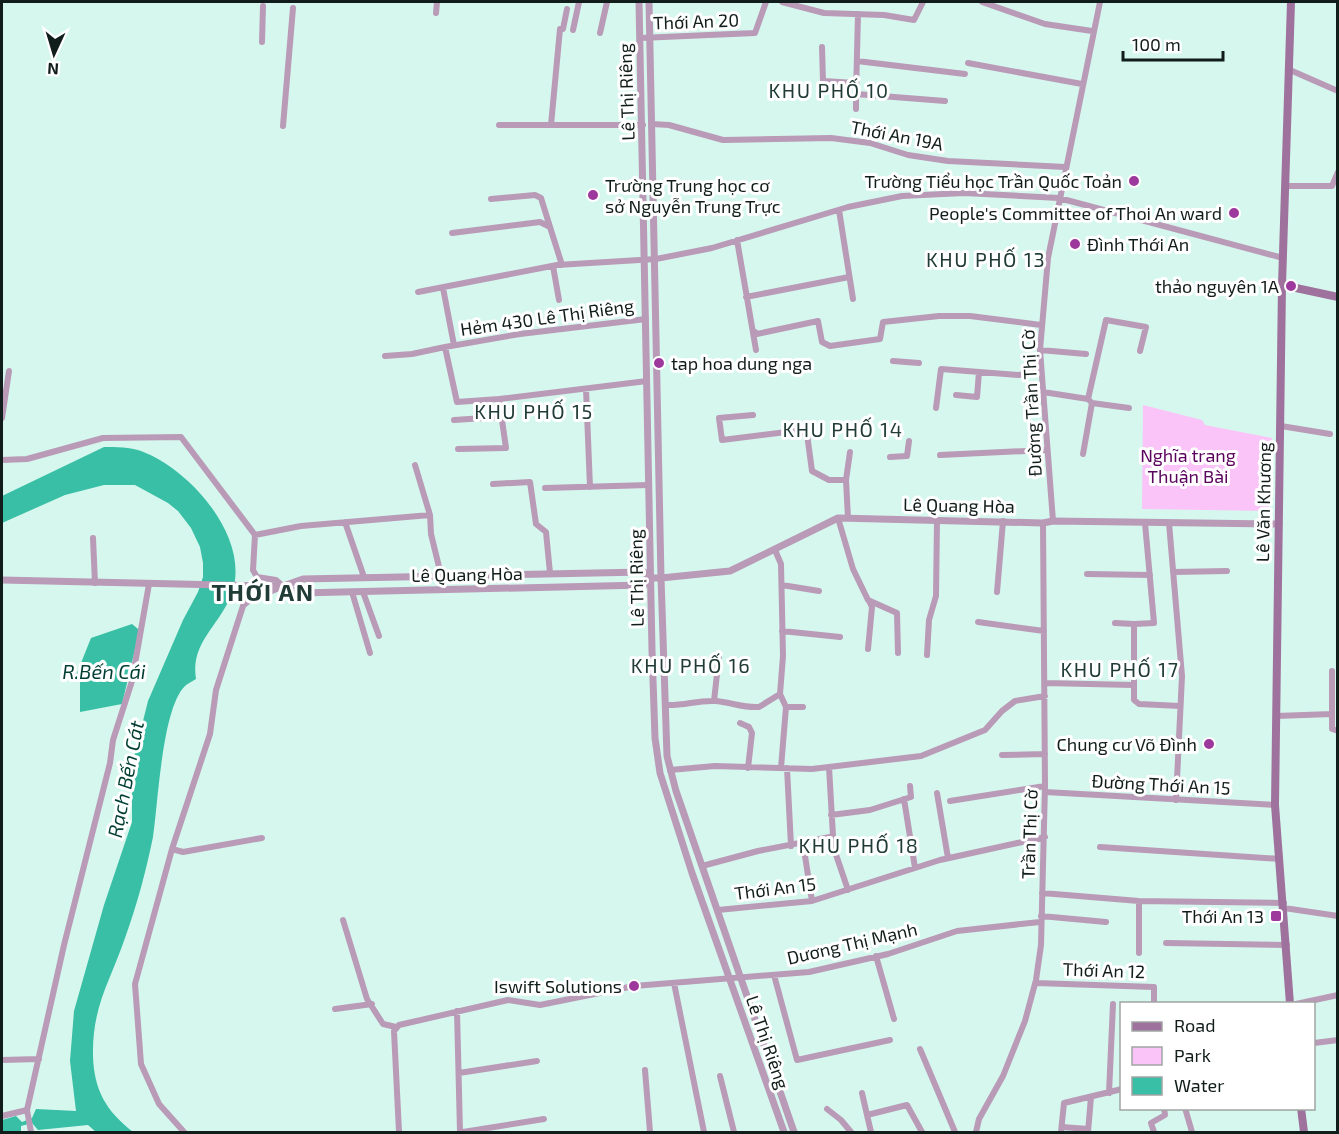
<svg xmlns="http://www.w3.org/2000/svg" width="1339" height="1134" viewBox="0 0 1339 1134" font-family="'Exo 2',sans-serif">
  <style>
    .green { fill: #fac4f8 }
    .water { fill: #38bfa6 }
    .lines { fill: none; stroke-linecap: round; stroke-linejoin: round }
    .minor { stroke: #b99ab7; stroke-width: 6 }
    .tertiary { stroke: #b99ab7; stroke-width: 7 }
    .secondary { stroke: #9e729c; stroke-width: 8 }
    .poi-dot { fill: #9d389d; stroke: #fff; stroke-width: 2 }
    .labels { text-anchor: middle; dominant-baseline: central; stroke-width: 6; stroke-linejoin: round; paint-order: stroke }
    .street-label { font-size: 18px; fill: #111d1a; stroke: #fff }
    .poi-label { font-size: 18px; fill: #111d1a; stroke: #fff; text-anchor: end }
    .park-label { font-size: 18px; fill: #5a025b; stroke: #fff }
    .neighbourhood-label { font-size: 20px; letter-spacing: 1.5px; fill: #213c36; stroke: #fff }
    .water-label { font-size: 20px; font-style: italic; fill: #003e33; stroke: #fff }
    .district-label { font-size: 24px; font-weight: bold; letter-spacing: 1.5px; fill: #213c36; stroke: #fff }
  </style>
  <rect width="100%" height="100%" fill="#d6f7ee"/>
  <!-- green -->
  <path class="green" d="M1143,405L1202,420L1205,425L1272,438L1269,511L1142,509Z"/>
  <!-- water -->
  <path class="water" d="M104,447C116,447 130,447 141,451C190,469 251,538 232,593C220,626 190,642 196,679C193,681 188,683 185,686C162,708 158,804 153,837C146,871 137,905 125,938C110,982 92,1006 93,1056C94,1090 106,1111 133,1132H96L88,1125L38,1130L32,1123L21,1126V1132H2V1120L16,1116L22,1122L32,1118L36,1109L76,1111L70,1061L74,1011L104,905L132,822V765L148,701L183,620L198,592L203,577V563L200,547L191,528L178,511L168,503L135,485H104L65,495L2,523V496Z
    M132,624L138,629V637L122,704L80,712V682L75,678L91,638Z"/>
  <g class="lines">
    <!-- minor -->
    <path class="minor" d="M782,2L824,13L884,15L914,20L923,2
      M982,2L1045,24L1092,31
      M436,13L437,2
      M858,14L856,94L945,101
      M563,29L567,9
      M573,30L579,2
      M600,33L607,2
      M640,38L755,33L766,2
      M262,42L263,6
      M822,47L823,81L856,83
      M857,61L965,74
      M968,63L1082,84
      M1290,70L1338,91
      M856,109V94
      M652,124L669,125L723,140L831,138L870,143L908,155L948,161L1065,167
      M499,125H643
      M551,125L560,29
      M283,126L293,8
      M1285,186H1332L1338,172
      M491,199L535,195L541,198L550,227
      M839,210L853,299
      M452,233L540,222L550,227L562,265
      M737,240L756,350
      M553,266L559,300
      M443,288L454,345
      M418,292L557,265L656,259L712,248L848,207L902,196L964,193L1059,198L1283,258
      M746,297L849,277
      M754,331L757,334L818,321L822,342L830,346L880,339L883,322L939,316H970L1041,325
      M1040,350L1086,354
      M385,356L412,354L445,347
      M893,361L919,363
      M586,389L590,487
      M1043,392L1088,399L1106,320L1146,327L1140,351
      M956,395L977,397L979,372
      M499,399L457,402L445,347L520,334L646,319
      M1092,403L1129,408
      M936,408L941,369L1019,375L1041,371
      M753,415L719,418L722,440L795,431L807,434L812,471L829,480H846L848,518
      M2,418L9,371
      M454,420L500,417
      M1281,426L1330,434
      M458,449L506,448L499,399L647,381
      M1083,454L1092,403L1088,399
      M940,455L1047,450
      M890,457L907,456L909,441
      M2,460L27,459L103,438L181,437L255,535L253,570L257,577L276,580L283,586C271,593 249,597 243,606L216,690L210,734L172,849L135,984L141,1064L159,1104L184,1132
      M415,465L430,515L431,534L441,575
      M846,480L850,452
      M493,484L530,482L536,524L546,532L550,573
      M545,488L649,485
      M838,518L853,569L868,600L897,613L898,653
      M1053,521L1040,350L1048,258L1100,2
      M345,522L364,577
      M1145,523L1154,623L1134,624V700L1139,704L1180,706
      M1169,523L1182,676L1176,800
      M255,535L301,526L430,515
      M93,538L95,583
      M775,550L781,564L783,656L780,694L786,707L781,768
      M1173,572L1227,571
      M1087,574L1150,575
      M782,585L819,591
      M352,592L370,653
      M363,592L379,636
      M997,592L1003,521
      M978,622L1044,631
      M1115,623L1134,624
      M782,631L840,637
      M868,649L872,607L869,601
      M927,655L929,620L936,596L937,520
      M1045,683L1133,685
      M714,701L719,656
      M666,705C684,706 697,700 715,701C730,702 743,708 759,707L780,694
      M786,707H803
      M1332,714V671
      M1276,716L1332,714V729L1338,731
      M740,723L749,727L752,733L748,768
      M1002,755L1045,754
      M829,767L833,836L830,837
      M787,768L791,846
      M670,770L715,766L812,769L921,756L985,730L1002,711L1015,701L1045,696
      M1045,792L1275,805
      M937,793L948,858
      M904,799L915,868
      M950,801L1045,786
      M831,815L870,810L911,797L910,786
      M830,837L848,890
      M803,843L812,901
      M1100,847L1280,859
      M172,849L183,852L262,838
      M702,866L758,851L830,837
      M1042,893L1139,901L1284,903
      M1139,901V953
      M1284,908L1338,916
      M718,910L812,901L940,860L1045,837
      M1041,916L1106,922
      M343,920L367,999L383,1024L396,1027
      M1166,943L1287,945
      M876,956L894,1019
      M774,975L797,1060L890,1040
      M674,983L704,1132
      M1036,983L1154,987V1004
      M1296,1004L1338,995
      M335,1009L372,1004
      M457,1011L460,1132
      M1314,1043L1338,1040
      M920,1049L955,1132
      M2,1060L39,1059
      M645,1070L650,1132
      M459,1073L537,1061
      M720,1076L734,1132
      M862,1093L867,1115L907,1105L922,1132
      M1109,1093L1113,1004
      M1185,1108L1192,1132
      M827,1109L841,1120L851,1132
      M867,1115L871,1132
      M2,1116L27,1110
      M1062,1127L1088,1129
      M31,1132L27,1110L64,945L110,763L113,740L132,681L149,584
      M399,1132L394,1031L399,1025L508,1000L540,1005L634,986L809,972L888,954L957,931L1040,922
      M463,1132L544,1119
      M976,1132L979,1119L1003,1076L1025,1021L1036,980L1041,945L1045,786L1043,523
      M1061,1132L1064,1103L1122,1089
      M1088,1132L1091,1097
      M1154,1132L1151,1123L1165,1115L1164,1108"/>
    <!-- tertiary -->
    <path class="tertiary" d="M639,2L652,650L655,738L660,773L692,873L784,1132
      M649,2L661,578L667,756L676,791L794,1132
      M2,580L270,586H283L303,579L644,572L651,578H661L730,571L838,518L1043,523L1053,521L1279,524
      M283,586L300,593L644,585L651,578"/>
    <!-- secondary -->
    <path class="secondary" d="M1282,285L1338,297
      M1290,1004L1275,805L1282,285L1291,2
      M1301,1108L1304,1132"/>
  </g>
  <!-- markers -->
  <g class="poi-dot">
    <circle cx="1134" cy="181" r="6"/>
    <circle cx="593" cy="195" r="6"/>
    <circle cx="1234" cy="213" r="6"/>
    <circle cx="1075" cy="244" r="6"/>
    <circle cx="1291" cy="286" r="6"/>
    <circle cx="659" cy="363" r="6"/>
    <circle cx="1209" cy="744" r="6"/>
    <rect x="1270" y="910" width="12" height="12" rx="3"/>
    <circle cx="634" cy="986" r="6"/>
  </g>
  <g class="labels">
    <!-- street labels -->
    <g class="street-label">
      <text transform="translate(696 21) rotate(-2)">Thới An 20</text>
      <text transform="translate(626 92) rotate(-92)">Lê Thị Riêng</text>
      <text transform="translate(897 135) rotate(11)">Thới An 19A</text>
      <text transform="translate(547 317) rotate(-8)">Hẻm 430 Lê Thị Riêng</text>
      <text transform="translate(1031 403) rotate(-93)">Đường Trần Thị Cờ</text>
      <text transform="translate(1263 502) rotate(-89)">Lê Văn Khương</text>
      <text transform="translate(959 505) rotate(1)">Lê Quang Hòa</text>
      <text transform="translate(467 574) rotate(-1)">Lê Quang Hòa</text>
      <text transform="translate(636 578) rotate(-91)">Lê Thị Riêng</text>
      <text transform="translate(1161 784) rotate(3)">Đường Thới An 15</text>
      <text transform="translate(1029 834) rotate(-88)">Trần Thị Cờ</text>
      <text transform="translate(775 888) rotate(-7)">Thới An 15</text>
      <text transform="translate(852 943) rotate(-13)">Dương Thị Mạnh</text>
      <text transform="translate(1104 970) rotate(2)">Thới An 12</text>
      <text transform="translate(768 1042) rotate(71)">Lê Thị Riêng</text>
    </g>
    <!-- poi labels -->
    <g class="poi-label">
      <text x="1122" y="181">Trường Tiểu học Trần Quốc Toản</text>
      <text x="605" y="185" text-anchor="start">Trường Trung học cơ<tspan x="605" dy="21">sở Nguyễn Trung Trực</tspan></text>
      <text x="1222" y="213">People's Committee of Thoi An ward</text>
      <text x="1087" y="244" text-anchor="start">Đình Thới An</text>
      <text x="1279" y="286">thảo nguyên 1A</text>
      <text x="671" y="363" text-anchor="start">tap hoa dung nga</text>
      <text x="1197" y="744">Chung cư Võ Đình</text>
      <text x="1264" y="916">Thới An 13</text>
      <text x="622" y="986">Iswift Solutions</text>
    </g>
    <!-- park labels -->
    <g class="park-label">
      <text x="1188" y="455">Nghĩa trang<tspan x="1188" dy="21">Thuận Bài</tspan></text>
    </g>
    <!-- neighbourhood labels -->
    <g class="neighbourhood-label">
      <text x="829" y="90">KHU PHỐ 10</text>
      <text x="986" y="259">KHU PHỐ 13</text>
      <text x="534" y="411">KHU PHỐ 15</text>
      <text x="843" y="429">KHU PHỐ 14</text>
      <text x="691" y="665">KHU PHỐ 16</text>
      <text x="1120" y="669">KHU PHỐ 17</text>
      <text x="859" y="845">KHU PHỐ 18</text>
    </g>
    <!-- water labels -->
    <g class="water-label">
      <text x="104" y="671">R.Bến Cái</text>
      <text transform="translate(125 779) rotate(-79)">Rạch Bến Cát</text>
    </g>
    <!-- district labels -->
    <g class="district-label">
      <text x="263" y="591">THỚI AN</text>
    </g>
  </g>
  <!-- border -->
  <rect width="1339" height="1134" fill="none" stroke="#111d1a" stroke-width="6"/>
  <!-- legend -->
  <rect x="1120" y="1002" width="195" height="108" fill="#ffffff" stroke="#a0a5a3" stroke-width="1.5"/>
  <rect x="1132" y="1022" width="30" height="9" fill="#9e729c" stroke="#a0a5a3" stroke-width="1.5"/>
  <text x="1174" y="1032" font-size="18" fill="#111d1a">Road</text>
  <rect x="1132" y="1047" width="30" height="18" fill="#fac4f8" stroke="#a0a5a3" stroke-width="1.5"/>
  <text x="1174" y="1062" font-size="18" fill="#111d1a">Park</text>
  <rect x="1132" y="1077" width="30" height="18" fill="#38bfa6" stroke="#a0a5a3" stroke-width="1.5"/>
  <text x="1174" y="1092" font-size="18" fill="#111d1a">Water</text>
  <!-- north arrow -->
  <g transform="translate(54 54) rotate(184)" stroke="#ffffff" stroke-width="4.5" paint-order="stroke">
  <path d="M0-4.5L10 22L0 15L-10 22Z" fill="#111d1a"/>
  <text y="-9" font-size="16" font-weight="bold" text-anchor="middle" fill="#111d1a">N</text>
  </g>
  <!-- scale -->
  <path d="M1123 51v9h100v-9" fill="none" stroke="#111d1a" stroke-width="3"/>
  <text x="1132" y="51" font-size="18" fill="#111d1a" stroke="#ffffff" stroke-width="4.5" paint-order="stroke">100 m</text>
</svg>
